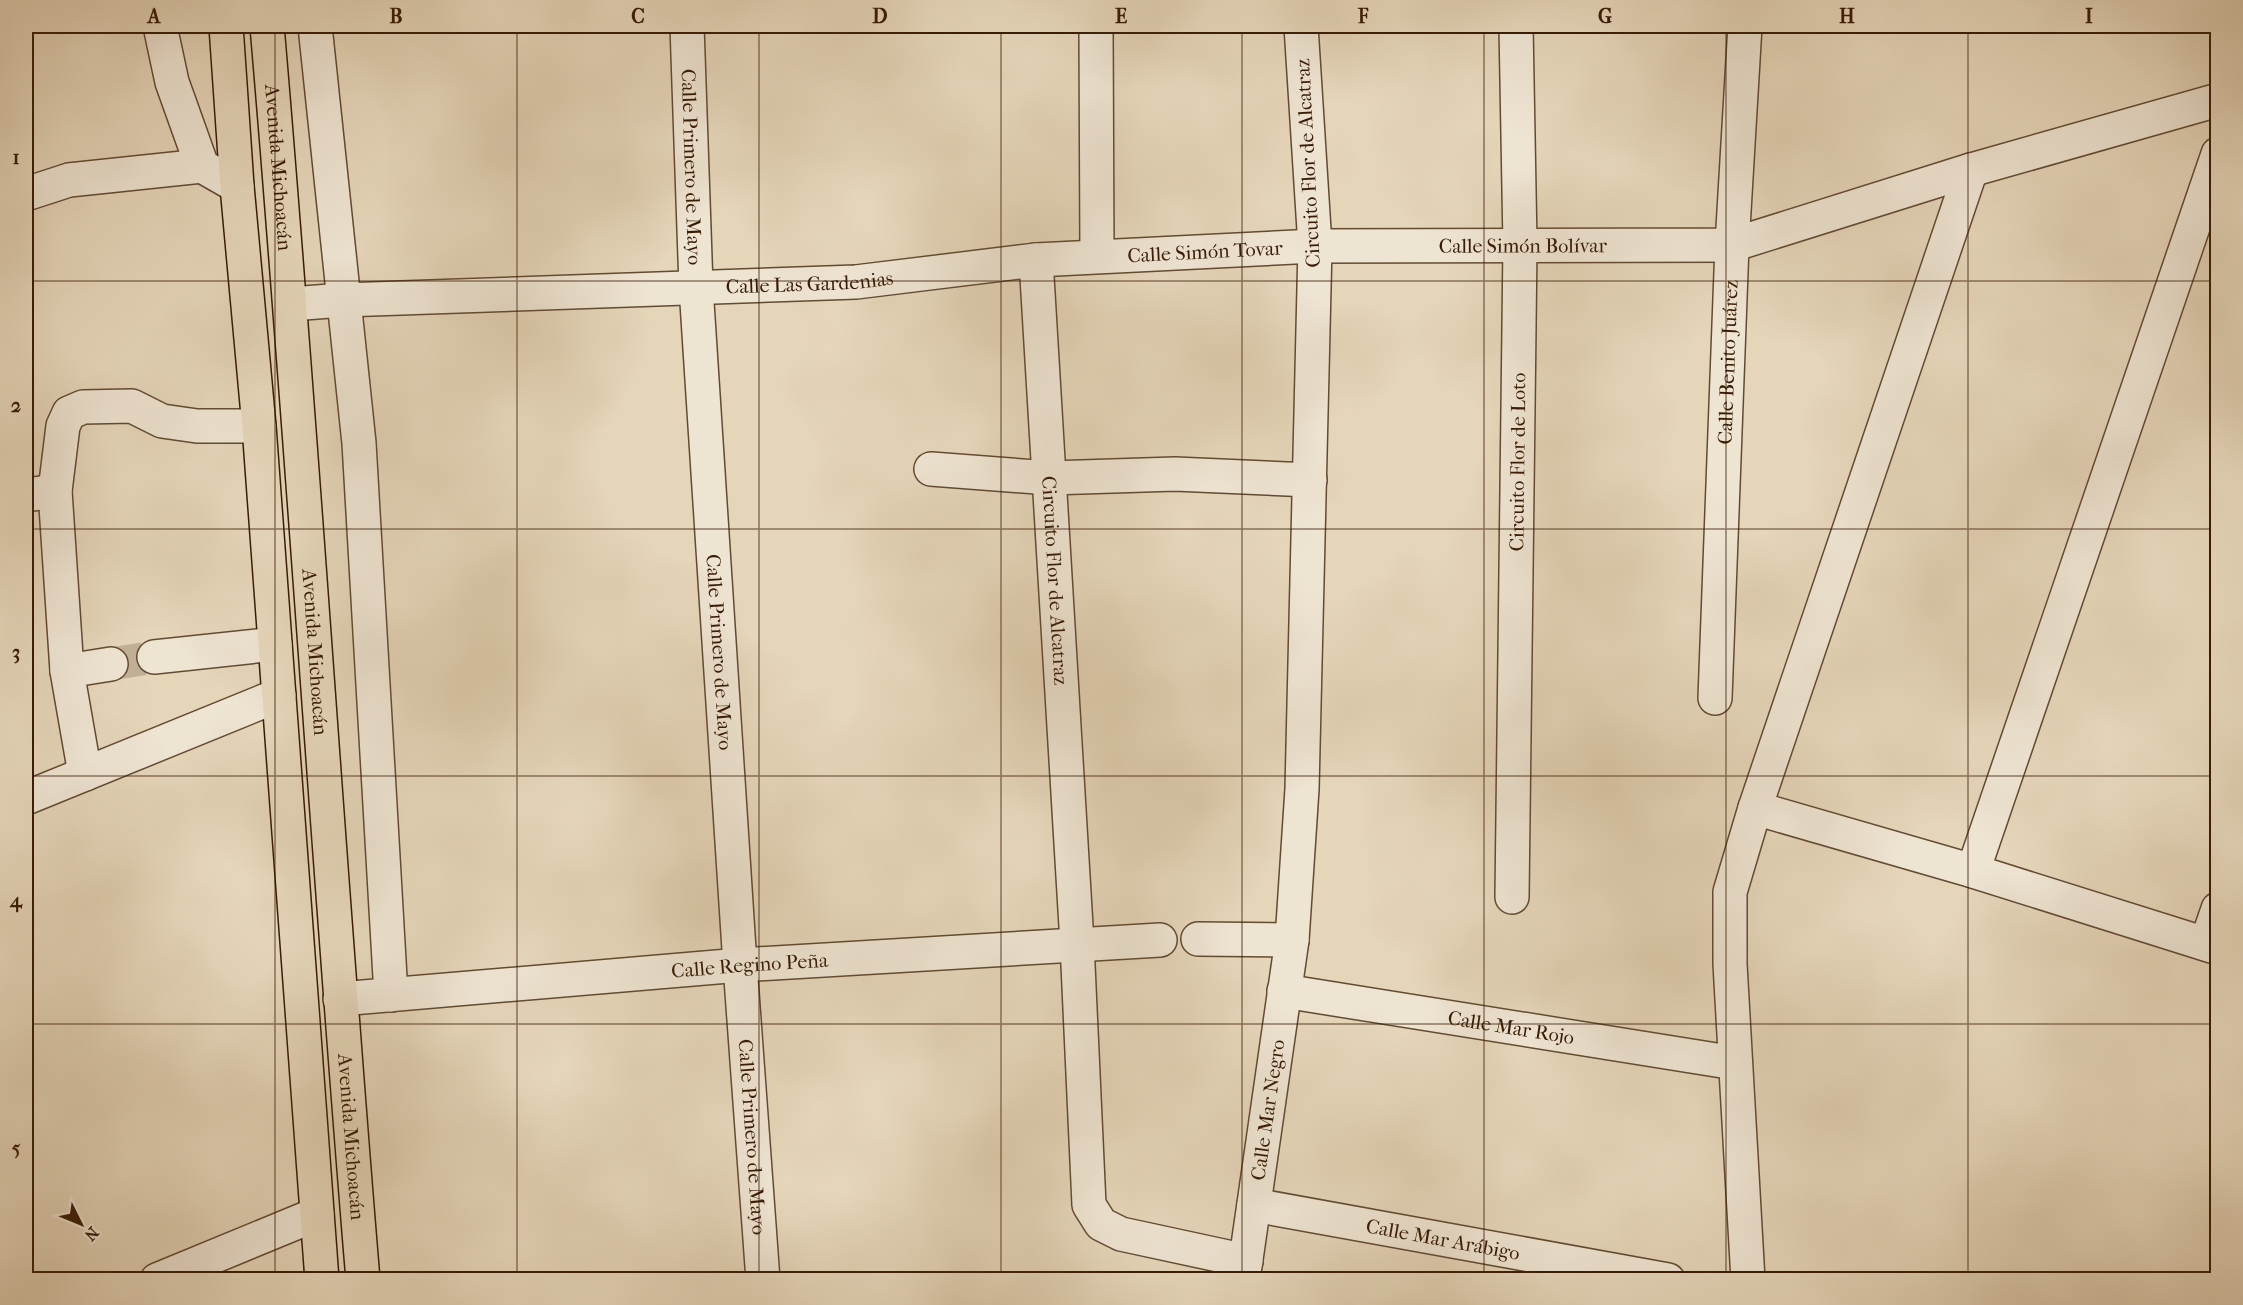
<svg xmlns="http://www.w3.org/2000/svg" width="2243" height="1305" viewBox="0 0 2243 1305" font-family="'IM FELL French Canon',serif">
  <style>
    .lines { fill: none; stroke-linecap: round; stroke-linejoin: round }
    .minor-tunnel { stroke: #c2b095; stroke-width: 33; stroke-dasharray: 33 16; stroke-linecap: butt }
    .minor-casing { stroke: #634a32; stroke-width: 36 }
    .major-casing { stroke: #381b05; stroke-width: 36 }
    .minor { stroke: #eee4d2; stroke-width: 33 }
    .major { stroke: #e5d5b9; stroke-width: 33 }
    .grid { fill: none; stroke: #381b05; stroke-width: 1.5; stroke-opacity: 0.55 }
    .labels { text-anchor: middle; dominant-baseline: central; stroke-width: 5; stroke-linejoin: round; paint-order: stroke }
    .street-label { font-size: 20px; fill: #381b05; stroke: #eee4d2 }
    .neatline { fill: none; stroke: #381b05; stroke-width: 2 }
    .grid-label { font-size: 20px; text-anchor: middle; font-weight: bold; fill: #381b05 }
  </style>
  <rect width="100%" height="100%" fill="#e5d5b9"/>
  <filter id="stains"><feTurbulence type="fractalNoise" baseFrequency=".00333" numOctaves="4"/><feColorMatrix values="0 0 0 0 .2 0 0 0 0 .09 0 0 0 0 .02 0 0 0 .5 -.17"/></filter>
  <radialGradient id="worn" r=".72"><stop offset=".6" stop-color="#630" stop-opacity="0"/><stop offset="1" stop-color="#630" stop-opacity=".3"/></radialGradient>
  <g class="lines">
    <!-- minor-tunnel -->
    <path class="minor-tunnel" d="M111,664L154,657"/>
    <!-- minor casing -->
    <g class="minor-casing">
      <g id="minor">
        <path d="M160,26L172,82L202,166L237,186"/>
        <path d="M315,26L359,443L391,995"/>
        <path id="s1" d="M687,26L696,287L740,965L763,1280"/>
        <path d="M1096,26L1097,256"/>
        <path d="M26,194L69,180L202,166"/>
        <path id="s2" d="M1036,260L1077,943L1089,1205L1101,1224L1121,1234L1246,1261"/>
        <path id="s3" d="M291,304L343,300L856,282L1036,260L1315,246L1732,245L1971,170L2218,100"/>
        <path d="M931,469L1050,478L1175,474L1310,480"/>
        <path d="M26,495L55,491"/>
        <path d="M154,657L275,644"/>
        <path d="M67,671L111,664"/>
        <path id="s4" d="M1715,698L1732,245L1745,26"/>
        <path d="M85,774L67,671L55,491L63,426L69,413L83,407L132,406L162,421L197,426H259"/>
        <path d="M26,798L279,695"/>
        <path d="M1755,808L1973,871L2218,948"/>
        <path d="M1973,871L2218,154"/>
        <path id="s5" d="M1512,897L1520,245L1516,26"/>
        <path d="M1198,939L1292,940"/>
        <path d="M2206,944L2218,909"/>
        <path id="s6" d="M1284,991L1735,1063"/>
        <path id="s7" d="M340,999L740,965L1160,940"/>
        <path id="s8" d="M1254,1205L1668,1280"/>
        <path d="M157,1280L317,1214"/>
        <path id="s9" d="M1243,1280L1292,940L1302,789L1315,246L1301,26"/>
        <path d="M1748,1280L1730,964V892L1755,808L1971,170"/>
      </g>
    </g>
    <!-- major casing -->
    <g class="major-casing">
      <g id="major">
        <path d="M226,26L237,186L259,426L322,1280"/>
        <path id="s10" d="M267,26C303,443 328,862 363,1280"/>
      </g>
    </g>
    <!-- minor -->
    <use href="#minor" class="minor"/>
    <!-- major -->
    <use href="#major" class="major"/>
  </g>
  <!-- grid -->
  <path class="grid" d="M275,26V1280M517,26V1280M759,26V1280M1001,26V1280M1242,26V1280M1484,26V1280M1726,26V1280M1968,26V1280M26,281H2218M26,529H2218M26,776H2218M26,1024H2218"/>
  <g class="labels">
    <!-- street labels -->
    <g class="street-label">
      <text transform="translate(1308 163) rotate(-93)">Circuito Flor de Alcatraz</text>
      <text stroke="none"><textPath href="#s10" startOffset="142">Avenida Michoacán</textPath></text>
      <text stroke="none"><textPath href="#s1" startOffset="141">Calle Primero de Mayo</textPath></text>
      <text stroke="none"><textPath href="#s3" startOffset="1234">Calle Simón Bolívar</textPath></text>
      <text stroke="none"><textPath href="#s3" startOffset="916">Calle Simón Tovar</textPath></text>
      <text stroke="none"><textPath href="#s3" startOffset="519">Calle Las Gardenias</textPath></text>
      <text stroke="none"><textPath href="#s4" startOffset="336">Calle Benito Juárez</textPath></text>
      <text stroke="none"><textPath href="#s5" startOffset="435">Circuito Flor de Loto</textPath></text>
      <text stroke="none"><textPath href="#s2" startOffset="321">Circuito Flor de Alcatraz</textPath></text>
      <text stroke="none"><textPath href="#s10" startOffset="628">Avenida Michoacán</textPath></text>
      <text stroke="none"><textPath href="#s1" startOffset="627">Calle Primero de Mayo</textPath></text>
      <text stroke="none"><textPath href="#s7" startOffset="411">Calle Regino Peña</textPath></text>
      <text stroke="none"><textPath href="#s6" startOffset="230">Calle Mar Rojo</textPath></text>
      <text stroke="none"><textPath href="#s9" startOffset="172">Calle Mar Negro</textPath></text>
      <text stroke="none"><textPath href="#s10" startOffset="1114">Avenida Michoacán</textPath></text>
      <text stroke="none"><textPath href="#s1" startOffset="1113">Calle Primero de Mayo</textPath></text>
      <text stroke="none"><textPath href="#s8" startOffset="192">Calle Mar Arábigo</textPath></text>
    </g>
  </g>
  <!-- margin -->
  <rect width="2243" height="1305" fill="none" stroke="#e5d5b9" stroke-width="66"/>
  <!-- north arrow -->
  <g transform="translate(81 1224) rotate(133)" stroke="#eee4d2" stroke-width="4.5" paint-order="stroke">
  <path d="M0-4.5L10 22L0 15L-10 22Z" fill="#381b05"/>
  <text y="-9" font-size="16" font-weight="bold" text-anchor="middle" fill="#381b05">N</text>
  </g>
  <rect x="33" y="33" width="2177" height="1239" class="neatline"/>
  <g class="grid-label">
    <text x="154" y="23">A</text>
    <text x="396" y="23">B</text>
    <text x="638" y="23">C</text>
    <text x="880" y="23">D</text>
    <text x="1121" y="23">E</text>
    <text x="1363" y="23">F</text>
    <text x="1605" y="23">G</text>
    <text x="1847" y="23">H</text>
    <text x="2089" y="23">I</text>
    <text x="16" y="164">1</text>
    <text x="16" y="412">2</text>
    <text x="16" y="659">3</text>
    <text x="16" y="907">4</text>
    <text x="16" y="1155">5</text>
  </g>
  <rect width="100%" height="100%" filter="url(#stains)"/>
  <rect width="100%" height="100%" fill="url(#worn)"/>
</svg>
